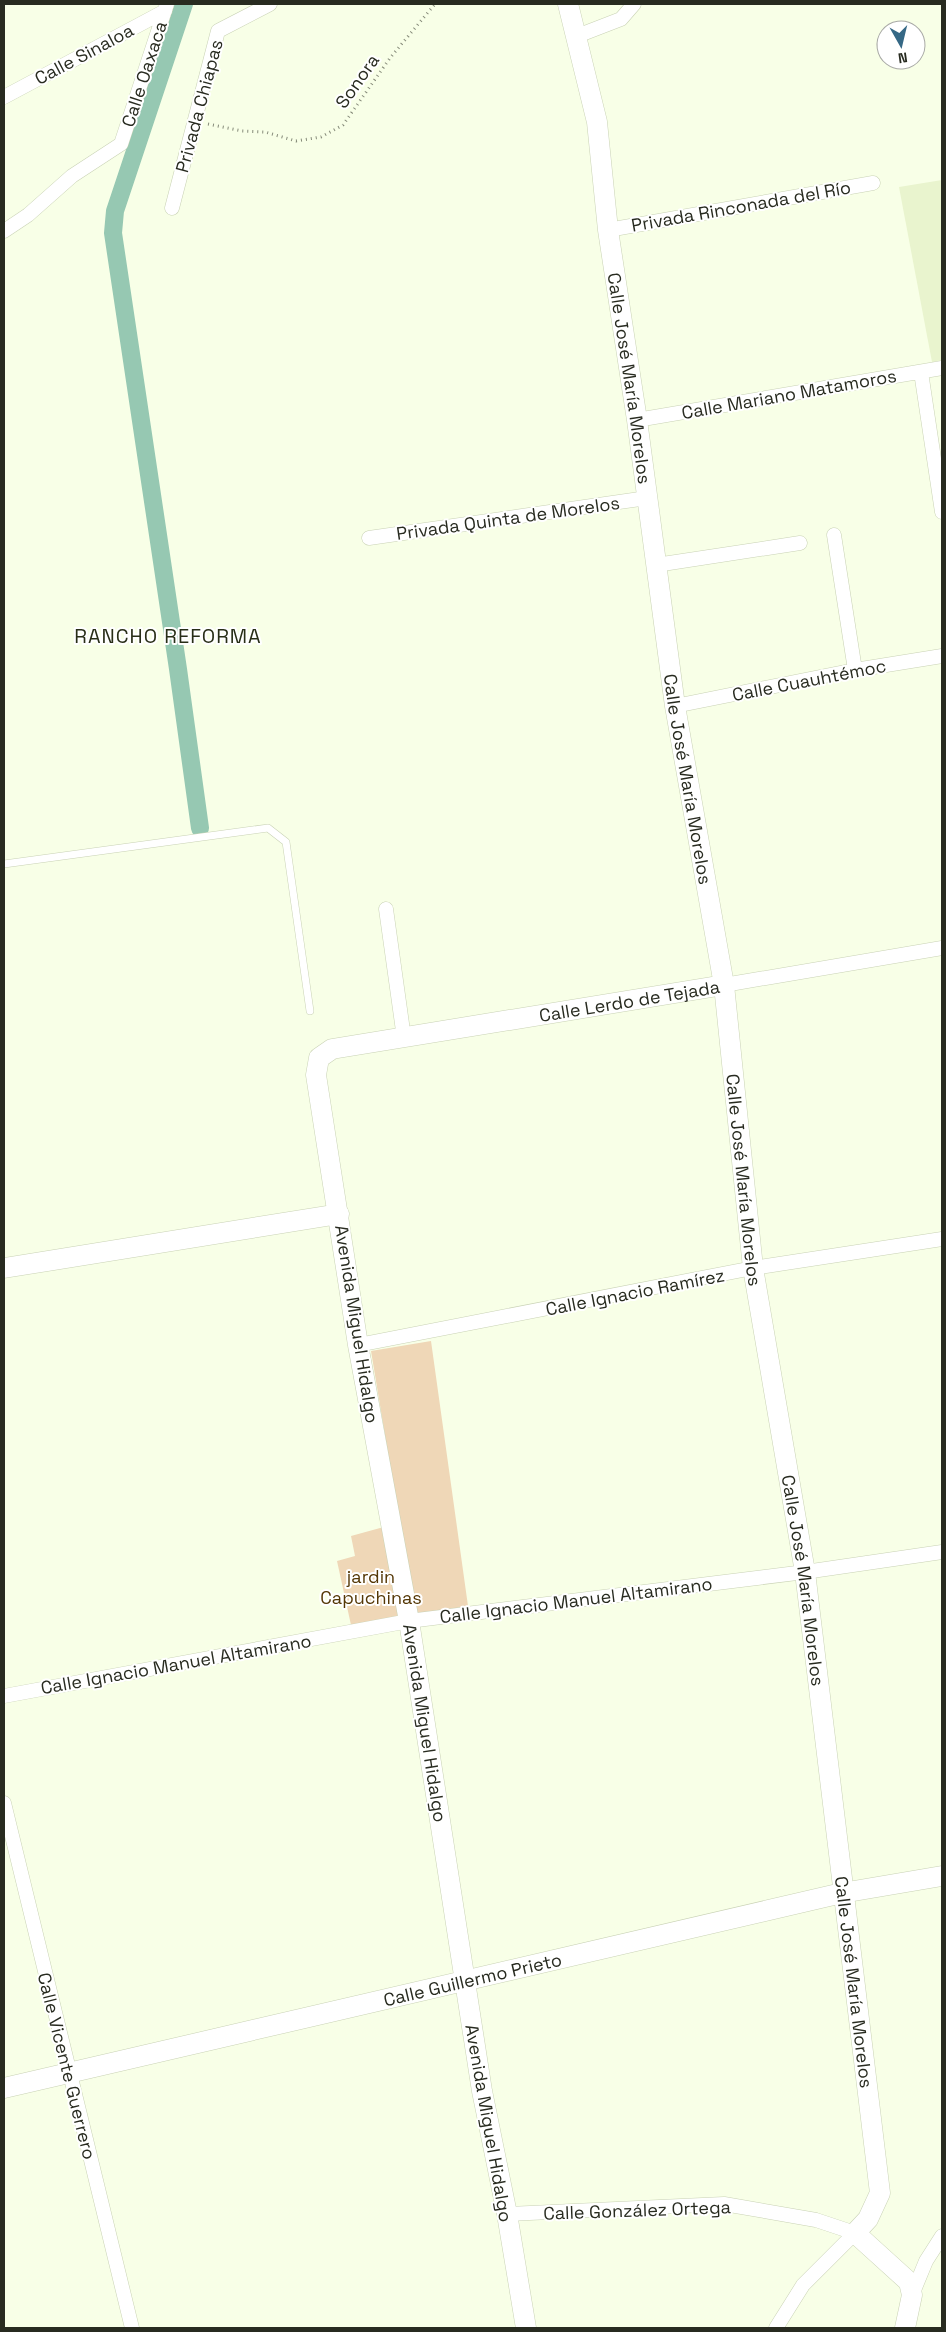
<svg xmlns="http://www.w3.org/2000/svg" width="946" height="2332" viewBox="0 0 946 2332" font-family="'Space Grotesk',sans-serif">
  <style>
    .built { fill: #e9f4ce }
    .green { fill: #efd7b7 }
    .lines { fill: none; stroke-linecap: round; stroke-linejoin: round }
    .canal { stroke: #96c8b2; stroke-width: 18 }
    .lane-casing { stroke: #c9d2b5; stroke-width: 8 }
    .street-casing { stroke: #c9d2b5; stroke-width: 15 }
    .secondary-casing { stroke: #c9d2b5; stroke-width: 21 }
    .path { stroke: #868b7a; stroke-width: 3; stroke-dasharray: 1 4; stroke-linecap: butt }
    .lane { stroke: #fff; stroke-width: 7 }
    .street { stroke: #fff; stroke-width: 14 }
    .secondary { stroke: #fff; stroke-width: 20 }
    .labels { text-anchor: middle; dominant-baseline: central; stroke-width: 4; stroke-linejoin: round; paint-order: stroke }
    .street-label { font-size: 18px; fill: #282b20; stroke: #fff }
    .park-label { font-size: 18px; fill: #543705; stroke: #fff }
    .quarter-label { font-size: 20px; letter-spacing: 1px; fill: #282e17; stroke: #fff }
  </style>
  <rect width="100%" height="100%" fill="#f8ffe7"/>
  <!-- built -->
  <path class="built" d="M942,180V360L932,362L899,187Z"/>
  <!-- green -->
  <path class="green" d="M431,1341L468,1606L415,1615L371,1351Z
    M391,1525L404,1616L351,1625L337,1561L355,1556L351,1536Z"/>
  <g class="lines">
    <!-- canal -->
    <path class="canal" d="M184,4L115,211L113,233L178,669L200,828"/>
    <!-- lane casing -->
    <g class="lane-casing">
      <path id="lane" d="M4,864L268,828L286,842L310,1011"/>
    </g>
    <!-- street casing -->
    <g class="street-casing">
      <path id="street" d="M577,36L621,19L634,4
        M4,97L165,11
        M172,208L218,31L270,4
        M608,230L873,183
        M4,231L28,215L72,176L121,144L167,4
        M921,372L942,512
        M637,420L942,368
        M834,535L855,670
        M369,538L647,498
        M656,565L800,543
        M675,706L855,670L942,656
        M386,909L404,1038
        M724,985L942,948
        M358,1345L753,1268L942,1239
        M4,1696L409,1621L805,1572L942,1552
        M4,1803L132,2328
        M507,2214L724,2204L816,2220L855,2233L803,2285L776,2328
        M912,2295L926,2261L942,2236"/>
    </g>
    <!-- secondary casing -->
    <g class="secondary-casing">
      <g id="secondary">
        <path id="s1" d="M568,4L597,122L608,230L637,420L675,706L724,985L753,1268L805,1572L880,2193L868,2219L855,2233L909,2282L912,2295L905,2328"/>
        <path d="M4,1268L339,1214"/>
        <path id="s2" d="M4,2088L842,1893L942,1876"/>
        <path id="s3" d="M526,2328L507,2214L482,2091L409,1621L358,1345L316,1075L319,1058L332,1049L724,985"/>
      </g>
    </g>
    <!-- path -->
    <path class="path" d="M208,124L242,131L265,132L296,141L321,137L343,125L390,58L435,4"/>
    <!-- lane -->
    <use href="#lane" class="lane"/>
    <!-- street -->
    <use href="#street" class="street"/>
    <!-- secondary -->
    <use href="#secondary" class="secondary"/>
  </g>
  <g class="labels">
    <!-- street labels -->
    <g class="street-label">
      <text transform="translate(84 54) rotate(-28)">Calle Sinaloa</text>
      <text transform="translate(144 74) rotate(-72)">Calle Oaxaca</text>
      <text transform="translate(357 81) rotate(-55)">Sonora</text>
      <text transform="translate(199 106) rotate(-75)">Privada Chiapas</text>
      <text transform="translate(741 206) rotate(-10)">Privada Rinconada del Río</text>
      <text stroke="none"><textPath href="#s1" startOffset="380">Calle José María Morelos</textPath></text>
      <text transform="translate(789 394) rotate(-10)">Calle Mariano Matamoros</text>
      <text transform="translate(508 518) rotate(-8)">Privada Quinta de Morelos</text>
      <text transform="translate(809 680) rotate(-11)">Calle Cuauhtémoc</text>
      <text stroke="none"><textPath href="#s1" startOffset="785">Calle José María Morelos</textPath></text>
      <text stroke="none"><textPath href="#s3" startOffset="1605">Calle Lerdo de Tejada</textPath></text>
      <text stroke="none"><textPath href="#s1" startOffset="1190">Calle José María Morelos</textPath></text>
      <text transform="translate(635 1292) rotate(-11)">Calle Ignacio Ramírez</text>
      <text transform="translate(357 1324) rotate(81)">Avenida Miguel Hidalgo</text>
      <text stroke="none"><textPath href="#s1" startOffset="1595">Calle José María Morelos</textPath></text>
      <text transform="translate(576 1600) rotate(-7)">Calle Ignacio Manuel Altamirano</text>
      <text transform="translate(176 1664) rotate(-10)">Calle Ignacio Manuel Altamirano</text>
      <text transform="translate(425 1723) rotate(81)">Avenida Miguel Hidalgo</text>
      <text stroke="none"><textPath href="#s2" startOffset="481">Calle Guillermo Prieto</textPath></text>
      <text stroke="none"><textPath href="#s1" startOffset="2000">Calle José María Morelos</textPath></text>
      <text transform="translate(67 2066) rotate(76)">Calle Vicente Guerrero</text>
      <text transform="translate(489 2123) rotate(80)">Avenida Miguel Hidalgo</text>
      <text transform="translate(637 2210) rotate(-2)">Calle González Ortega</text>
    </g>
    <!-- park labels -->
    <g class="park-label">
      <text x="371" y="1576">jardin<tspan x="371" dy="21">Capuchinas</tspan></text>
    </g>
    <!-- quarter labels -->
    <g class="quarter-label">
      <text x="168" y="636">RANCHO REFORMA</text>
    </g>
  </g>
  <!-- border -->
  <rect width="946" height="2332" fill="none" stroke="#282b20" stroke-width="10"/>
  <!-- north arrow -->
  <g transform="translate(901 45) rotate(172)"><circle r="24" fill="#ffffff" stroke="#a9aaa6"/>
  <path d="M0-4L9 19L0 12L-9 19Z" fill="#356885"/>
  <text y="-8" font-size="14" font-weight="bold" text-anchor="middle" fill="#282b20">N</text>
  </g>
</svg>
